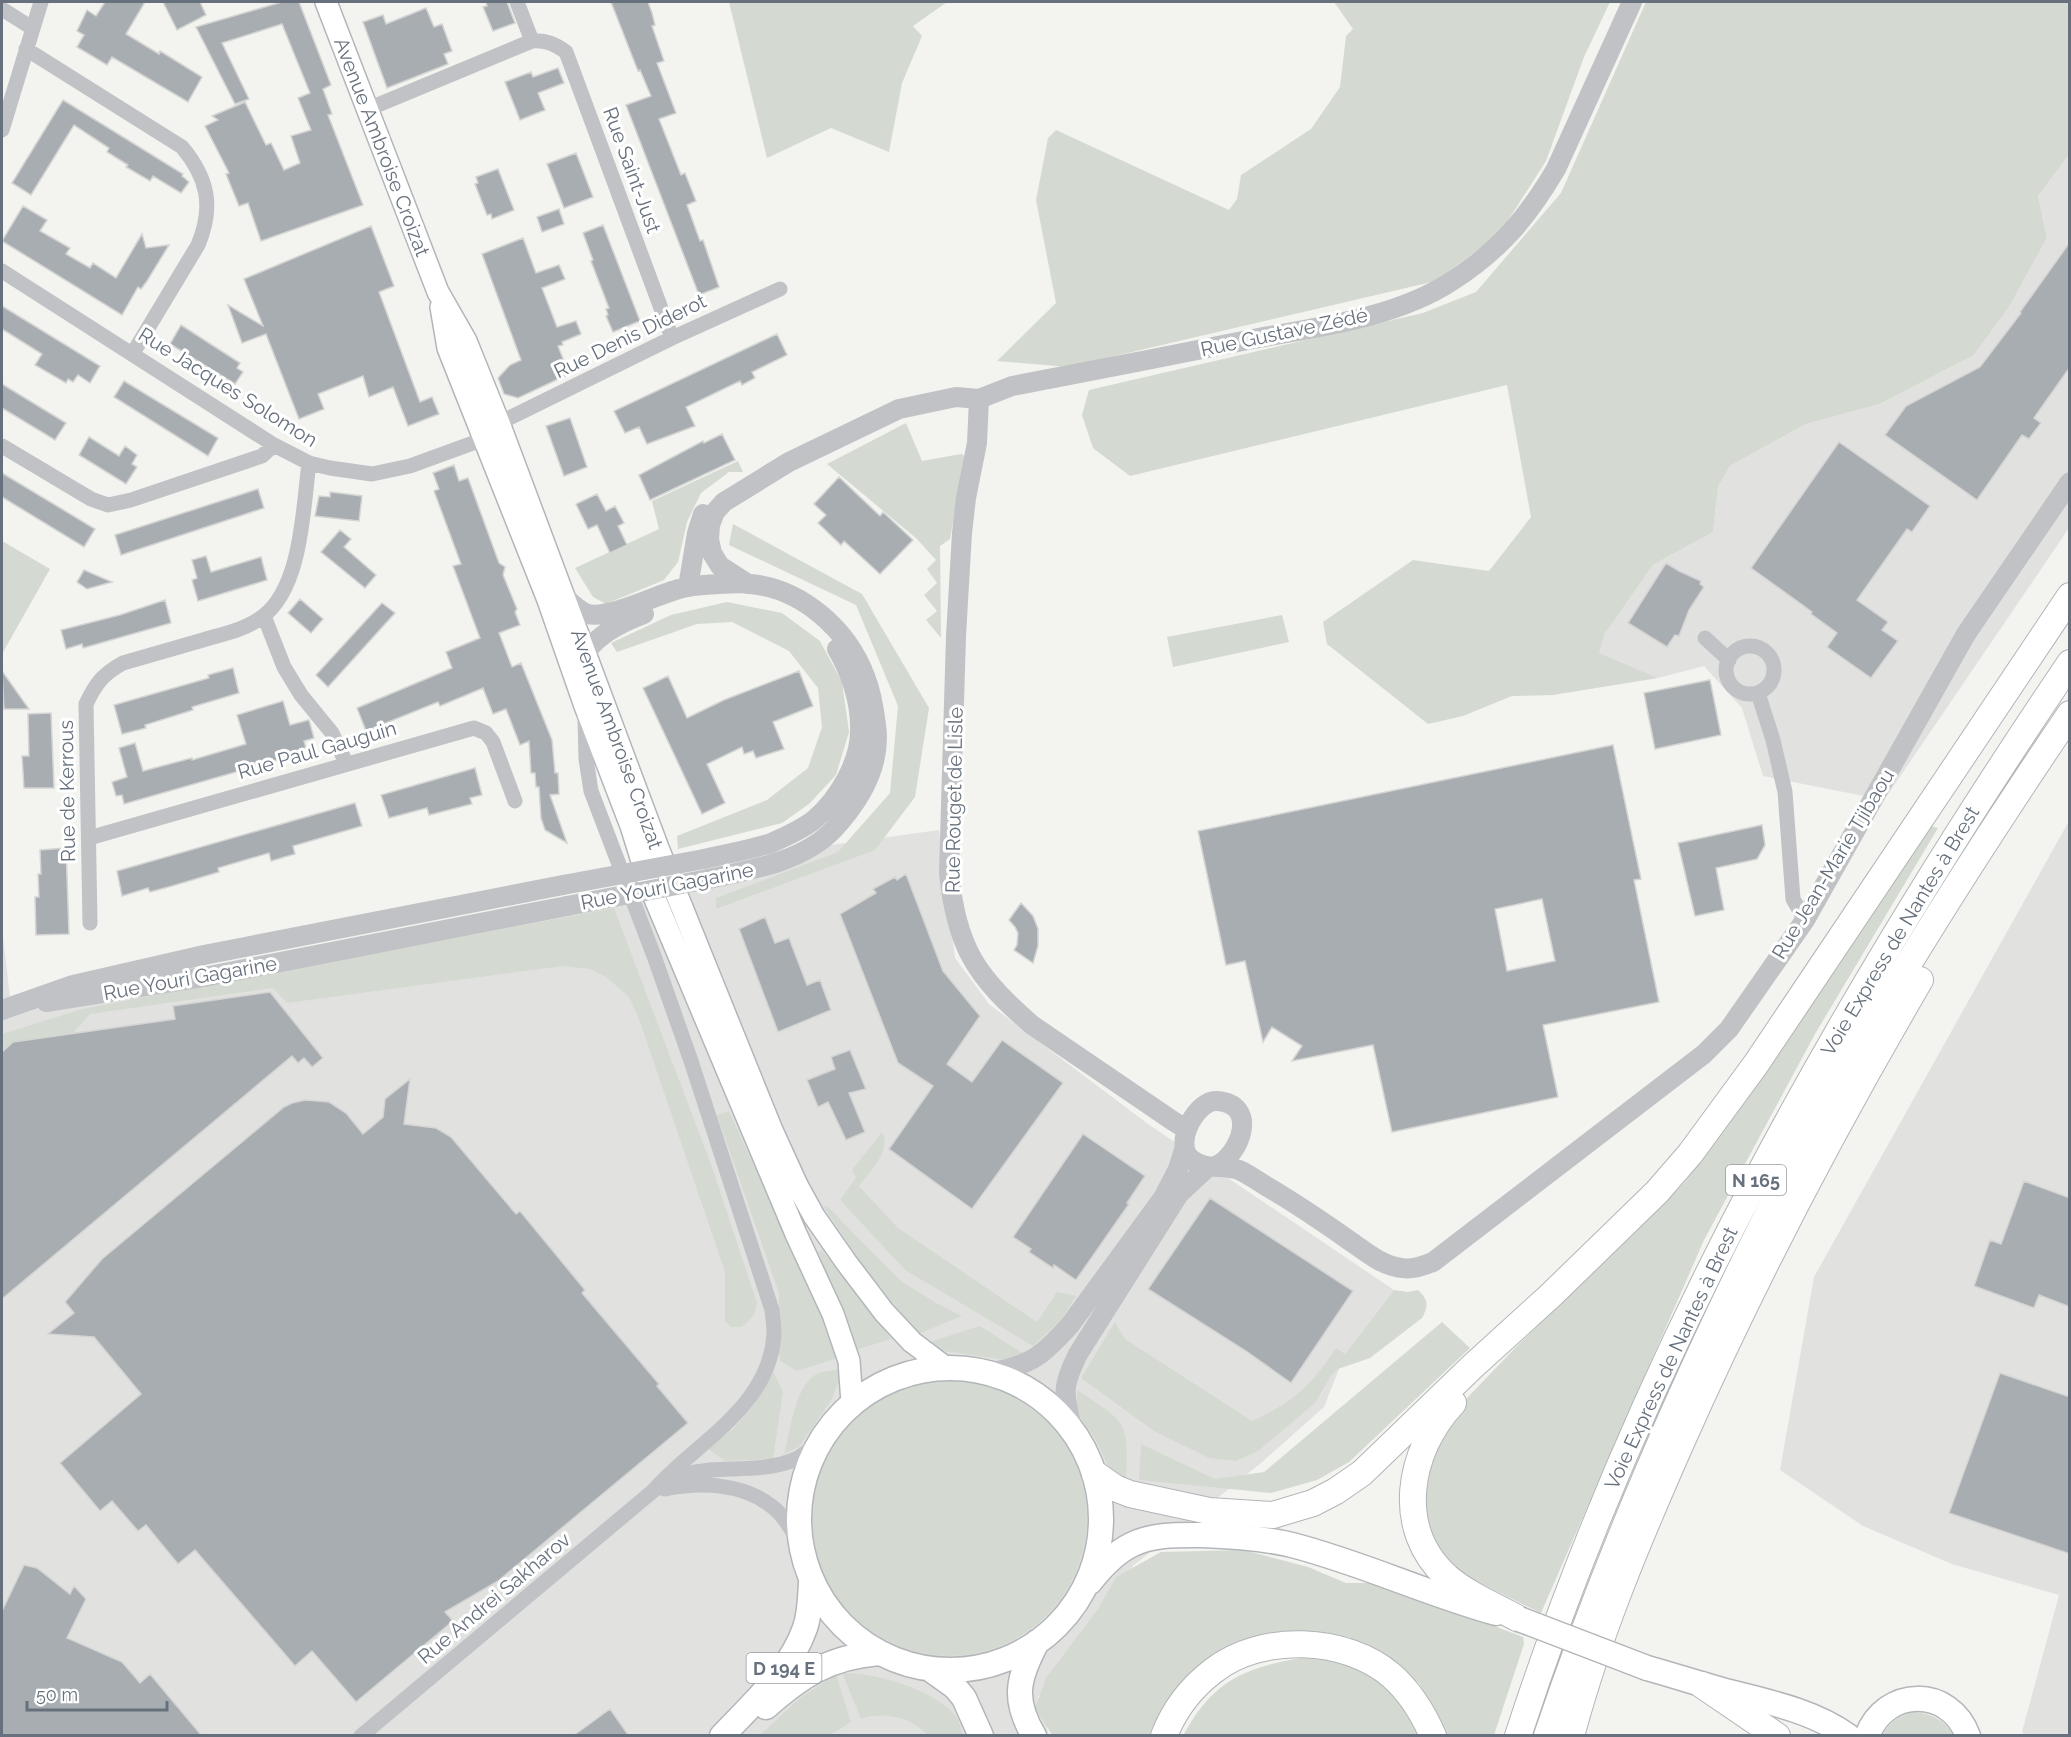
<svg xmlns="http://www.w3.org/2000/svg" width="2071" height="1737" viewBox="0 0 2071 1737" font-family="Raleway,sans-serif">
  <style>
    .built { fill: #e1e2e0 }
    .green { fill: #d4dad1 }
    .building { fill: #a7adb1; stroke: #d4d4d3; stroke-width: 1.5; fill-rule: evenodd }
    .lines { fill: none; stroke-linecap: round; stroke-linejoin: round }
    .secondary-casing { stroke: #b2b6ba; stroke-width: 24 }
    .primary-casing { stroke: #b3b6b9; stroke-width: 27 }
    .trunk-casing { stroke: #b2b5b8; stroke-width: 28 }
    .minor { stroke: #c0c2c5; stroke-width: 15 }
    .tertiary { stroke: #c0c2c5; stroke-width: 20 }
    .secondary { stroke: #fff; stroke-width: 21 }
    .primary { stroke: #fff; stroke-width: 24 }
    .trunk { stroke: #fff; stroke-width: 26 }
    .primary-bridge-casing { stroke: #b3b6b9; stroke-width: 27; stroke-linecap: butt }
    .tertiary-bridge { stroke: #c0c2c5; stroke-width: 20 }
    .primary-bridge { stroke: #fff; stroke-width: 24 }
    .labels { text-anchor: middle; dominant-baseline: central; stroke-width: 6; stroke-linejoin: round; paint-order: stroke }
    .shield { fill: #fff; stroke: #949ca4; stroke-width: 1.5 }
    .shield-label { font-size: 18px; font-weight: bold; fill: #66717d }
    .street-label { font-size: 20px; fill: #66717d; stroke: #fff }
  </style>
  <rect width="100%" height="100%" fill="#f3f3f0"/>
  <!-- built -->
  <path class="built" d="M2069,155V528L1884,800L1763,776L1742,708L1704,666L1658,678L1598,653L1604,635L1653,565L1713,532L1718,487L1730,466L1806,424L1880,404L1974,355L2009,307L2047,238L2038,196Z
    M2069,821V1735H2026L2022,1732L2059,1595L1952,1564L1863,1526L1780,1470L1814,1277Z
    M939,830L955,958L989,1004L1148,1124L1394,1290L1345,1354L1324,1407L1261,1463L1133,1566L1038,1697L1049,1735H2V898V928L11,1006L489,920L809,848Z"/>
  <!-- green -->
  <path class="green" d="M729,2H947L913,26L922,36L902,83L889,152L831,128L767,158Z
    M1334,2H1610L1584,57L1546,161L1500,233L1436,281L1068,367L997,361L1056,303L1036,200L1048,138L1056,130L1229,210L1237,199L1241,175L1311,129L1340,87L1346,36L1353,29Z
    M1646,2H2069V155L2038,196L2047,238L2009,307L1974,355L1880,404L1806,424L1730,466L1718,487L1713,532L1653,565L1604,635L1599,653L1658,678L1553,695L1512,696L1463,716L1428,724L1327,644L1323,622L1413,560L1489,571L1531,517L1507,385L1130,476L1093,448L1082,415L1089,390L1423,313L1476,292L1561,193Z
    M906,423L922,461L961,454L965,456L950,539L940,546L941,638L926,620L937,611L924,595L937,583L927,569L936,560L917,539L827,464Z
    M738,461L743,472H729L701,493L687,522L678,562L664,580L606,604L593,597L575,568L659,529L652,501Z
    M733,524L862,594L929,708L915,797L875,850L716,909V898L838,852L890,793L898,706L856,605L729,545Z
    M2,541L50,569L2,654Z
    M727,602L782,613L820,641L842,682L849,732L836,775L809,804L782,823L678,849L677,836L767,800L808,768L822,727L818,688L789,651L732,622L697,624L617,652L611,643L671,615Z
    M1282,615L1289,642L1173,667L1167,637Z
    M1927,825L1938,828L1815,1034L1704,1240L1541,1613L1477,1582L1448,1562L1431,1533L1423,1503L1430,1463L1442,1431L1466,1399L1518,1345L1685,1182L1802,1019Z
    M614,908L712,1167L757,1303L754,1315L742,1327H731L725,1321V1272L639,1019L629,997L606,977L590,969L563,966L287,1003L273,988L90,1014L73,1033L14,1042L2,1052V1034L82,1009Z
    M729,1111L768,1197L814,1289L838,1358L797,1371L780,1361L778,1348L779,1293L717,1115Z
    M882,1132C892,1151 869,1172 859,1186L898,1228L1037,1322L1057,1292L1076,1296L1061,1320L1033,1346L905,1270L840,1200L856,1178L852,1170Z
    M827,1206L901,1281L936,1303L962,1316L918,1334L860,1262L824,1207Z
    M822,1250L891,1339L856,1350L818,1251Z
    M1394,1290L1408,1292L1418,1290C1428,1299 1429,1306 1422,1318L1370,1358L1338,1369L1330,1377L1315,1403L1258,1451L1236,1461L1209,1458L1154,1431L1081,1378L1115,1322L1125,1339L1252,1421C1292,1403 1312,1385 1336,1348L1345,1354Z
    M1442,1322L1470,1348L1349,1462L1317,1480L1271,1493L1139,1480L1141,1444L1215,1479L1264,1472Z
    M980,1326L1027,1356L1013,1361L944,1351L929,1342Z
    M772,1369L783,1392L773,1459L725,1461L708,1449L733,1429L754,1405Z
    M839,1369V1380L832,1399L799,1447L784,1454C790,1432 795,1387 815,1375C821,1371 832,1371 839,1369Z
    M811 1518a138 138 0 1 1 276 0a138 138 0 1 1-276 0Z
    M1077,1390C1125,1422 1129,1419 1126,1479L1109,1468L1094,1437L1077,1414Z
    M1243,1550L1308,1567L1346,1583H1381L1523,1637L1524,1644L1494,1735H1445L1419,1683L1349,1637L1280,1632L1220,1652L1176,1688L1151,1735H1052L1035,1708L1046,1678L1098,1609L1116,1577L1161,1552Z
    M1301,1658L1327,1659L1355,1668L1386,1685L1406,1712L1420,1735L1183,1736C1212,1682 1242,1668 1301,1658Z
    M842,1673C874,1672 938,1690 957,1718C960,1723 961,1730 963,1735H927C913,1717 881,1711 861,1719Z
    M835,1675L837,1677L851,1722L830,1735H760L800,1698Z
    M1915,1712C1932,1714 1945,1720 1953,1735H1882C1890,1722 1899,1715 1915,1712Z"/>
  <!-- building -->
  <path class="building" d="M105,2H145L126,34L159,54L160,51L202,77L188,102L112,57L107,65L77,47L84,35L77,31L87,10L96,16Z
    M163,2H200L206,15L177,30Z
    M282,2H299L331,85L323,89L332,114L328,115L363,205L261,241L248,203L239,206L226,174L229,173L205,126L218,120L212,116L245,102L266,145L271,143L284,170L300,163L291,136L311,130L298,98L310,93L282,24L222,43L249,99L235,104L196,27Z
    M486,2H507L515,23L493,31L483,7L487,6Z
    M611,2H648L652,13L655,25L652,26L664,61L657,63L676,113L659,119L681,175L685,173L696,201L687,205L700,241L703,240L719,287L699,295L626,105L651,96L640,70L638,71Z
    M426,8L434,27L442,24L452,51L444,54L448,64L387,88L363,22L383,15L386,24Z
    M558,68L564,83L538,93L545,110L520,120L505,82L531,72L533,77Z
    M63,100L183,174L182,176L189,182L181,193L153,176L150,181L126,167L128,165L107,152L109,148L74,125L31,195L12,183Z
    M576,153L593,197L564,208L547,164Z
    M498,169L514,210L492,219L491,214L487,215L475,184L478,183L476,177Z
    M23,206L47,220L40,231L70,248L66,254L90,268L93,263L116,278L142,234L146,248L169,245L147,281L141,289L138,287L122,315L2,241Z
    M559,209L564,224L542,232L537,217Z
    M603,225L640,321L613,332L606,316L608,315L606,309L609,308L591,261L593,260L583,233Z
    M371,226L394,286L379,292L420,402L432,397L439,414L408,426L393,387L369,397L363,376L318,394L324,409L299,419L266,334L242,343L228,305L263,326L244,279Z
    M523,238L536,273L559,265L565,279L542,288L557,327L576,321L581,334L562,342L563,345L558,346L569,374L518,398L504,394L498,378L510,365L521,360L482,254Z
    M2070,242V367L2034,418L2041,423L2029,439L2022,435L1977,500L1885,435L1906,406L1980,367L2021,313L2020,312Z
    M2,306L100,366L90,383L78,375L73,382L68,379L66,383L35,365L42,354L2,329Z
    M181,325L240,363L237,368L243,372L235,384L170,344Z
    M777,334L787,355L752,372L755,378L742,385L740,381L686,407L695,426L647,444L639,427L625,433L614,411Z
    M124,381L218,438L208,456L114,397Z
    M2,384L66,423L55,440L2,408Z
    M570,418L587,467L564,476L546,426Z
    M722,434L735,460L650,500L639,475L703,441L704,443Z
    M89,437L119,456L125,446L137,455L132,464L137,467L126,484L79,455Z
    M1839,442L1930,506L1912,532L1907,529L1857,600L1888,622L1882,630L1898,641L1871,678L1827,647L1837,633L1811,614L1812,612L1751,568Z
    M454,465L459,481L468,478L499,563L505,567L503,575L517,609L515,612L520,625L499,633L512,667L521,663L552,740L555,773H558L559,794L550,795L567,843L545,830L541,818L539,787H536L535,773H531L529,741L520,745L506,709L493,714L483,688L440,706L438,702L366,731L357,708L452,668L446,652L480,638L453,566L461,564L434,491L439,489L433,473Z
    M2,473L95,529L84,547L2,497Z
    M839,477L880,516L883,512L913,540L880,574L844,541L841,545L818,523L826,515L814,504Z
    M258,489L264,508L121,555L115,535Z
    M330,492L362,496L359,521L315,516L319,496L330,497Z
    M597,494L606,511L615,506L624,523L618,526L627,545L610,553L597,525L588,529L576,504Z
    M340,530L351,539L344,547L376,575L365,588L321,552Z
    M206,556L211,572L261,557L267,580L198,601L192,580L197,578L192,560Z
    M1666,563L1679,571L1701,581L1700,584L1704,587L1689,610L1679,636L1675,635L1667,647L1628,623Z
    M84,570L112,582L87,589L77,582Z
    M300,599L323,619L311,633L288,613Z
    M165,600L171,623L83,648L82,644L66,649L61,630L120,615Z
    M382,603L395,613L328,687L316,675Z
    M233,668L239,693L192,707L193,710L145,725L146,728L122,734L114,705L209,678L208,675Z
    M2,671L29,709H4Z
    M799,671L813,706L773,722L784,749L756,758L753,751L744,754L742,747L707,764L725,803L702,814L643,688L668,676L687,718L724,700Z
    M1710,680L1721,735L1655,749L1644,693Z
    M283,701L290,725L309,720L314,738L304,741L306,748L301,749L302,753L124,804L122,795L116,796L112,782L127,777L119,748L135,743L143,771L192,758V760L246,744L237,715Z
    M51,713L54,788H24L22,756H29L28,714Z
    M1613,745L1641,879L1634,880L1659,1002L1543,1025L1558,1097L1392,1132L1373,1045L1292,1061L1302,1046L1272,1027L1263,1042L1245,961L1226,965L1198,831ZM1542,899L1555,961L1507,971L1495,909Z
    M475,768L482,795L470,798L472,804L429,815L427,808L389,818L381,795Z
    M355,803L362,826L293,846L295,854L271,861L269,853L218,868L219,872L172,886L150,892L148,888L122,896L117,871Z
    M1762,825L1765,845L1757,859L1716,868L1724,910L1695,916L1678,843Z
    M66,848L69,934L36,935L35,897H39L38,874H41L40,850Z
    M906,874L943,971L980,1016L947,1064L972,1082L1002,1040L1063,1083L972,1209L889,1149L933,1086L898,1063L840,914L876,893L873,889L895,877L897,880Z
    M1021,903L1033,916L1038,929V946L1033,963L1014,950L1017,945L1018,933L1015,927L1009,920Z
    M765,917L775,943L789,938L807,985L820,980L831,1010L778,1032L739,929Z
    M270,992L323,1058L312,1067L304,1058L298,1063L292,1056L2,1299V1052L13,1042L175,1019L173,1006Z
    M850,1050L866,1089L849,1093L865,1132L846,1140L828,1102L818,1107L807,1080L835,1069L831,1057Z
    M410,1079L404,1124L436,1128L451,1137L516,1214L520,1211L585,1290L582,1293L659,1384L657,1386L688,1423L498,1581L445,1612L453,1621L356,1702L312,1651L295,1666L195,1550L178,1564L146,1525L138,1531L112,1501L100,1511L60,1463L141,1394L94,1337L48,1334L74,1313L65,1302L102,1259L284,1107L292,1103L305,1100L329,1102L346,1113L363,1134L383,1117L385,1099Z
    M1083,1134L1145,1176L1127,1203L1129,1204L1076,1280L1054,1265L1053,1268L1029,1252L1031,1249L1013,1237Z
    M2024,1181L2070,1198V1307L2039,1295L2034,1308L1974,1286L1990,1240L2001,1244Z
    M1210,1198L1353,1291L1291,1383L1246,1351L1148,1289Z
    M2000,1373L2070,1397V1554L1949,1513Z
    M24,1565L37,1568L70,1594L74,1586L86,1599L67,1638L122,1662L140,1683L150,1674L202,1736H2V1611Z
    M610,1709L629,1736H573Z"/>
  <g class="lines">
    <!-- secondary casing -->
    <g class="secondary-casing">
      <path id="secondary" d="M326,2L438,292L466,341L499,423L658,848L771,1128L797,1185L814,1216L846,1262L884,1312L912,1342L945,1367
        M441,307L448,348L548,600L585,706L631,826L650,887L796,1234L833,1314L849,1361L852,1403"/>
    </g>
    <!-- primary casing -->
    <g class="primary-casing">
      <path id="primary" d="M799 1519a151 151 0 1 1 302 0a151 151 0 1 1-302 0Z
        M1090,1582C1101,1568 1115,1553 1131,1545C1153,1534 1178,1535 1202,1535C1232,1536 1263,1538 1292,1545C1362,1563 1427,1594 1496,1613
        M1647,1668C1672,1675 1697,1683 1722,1690C1764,1701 1812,1710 1848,1736
        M930,1669L955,1687L964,1698L981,1736
        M766,1707C802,1675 830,1657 879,1653
        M722,1736C753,1703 790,1671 805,1628C810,1614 810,1598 811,1582
        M1034,1736C1012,1699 1018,1678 1037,1642
        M1867,1736C1885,1687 1950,1686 1968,1736"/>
    </g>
    <!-- trunk casing -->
    <g class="trunk-casing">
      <path id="trunk" d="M1453,1403C1408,1451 1394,1529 1447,1577C1468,1595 1495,1606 1519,1619
        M1095,1474L1115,1488L1130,1494L1209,1511L1273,1515L1313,1503L1336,1491L1362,1473L1473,1366L1550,1296L1657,1192L1690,1154L1756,1064L2070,596
        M1702,1685L1777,1736
        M1164,1736C1174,1710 1192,1687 1213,1671C1261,1633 1346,1636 1392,1676C1411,1693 1423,1713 1433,1736
        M1518,1736C1643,1351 1844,997 2070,663
        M1547,1736C1607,1557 1683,1383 1768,1214C1856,1041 1961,875 2070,714
        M1571,1736C1598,1635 1639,1538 1681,1443C1751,1285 1832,1130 1920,980"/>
    </g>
    <!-- minor -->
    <path class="minor" d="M517,2L532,41
      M2,9L32,28
      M26,49L182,147C208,178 214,207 198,245L133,353
      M368,109L532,41C546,40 555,44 566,52L672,338
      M2,130L41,2
      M2,271L274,445L309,463L330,468L372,474L410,466L484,439L499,423L672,338L780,289
      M2,446L91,499L108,505L131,500L262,456L274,445
      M264,616L284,667L301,695L332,733L346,763
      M1705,638L1729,660
      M1726 670a24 24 0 1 1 48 0a24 24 0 1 1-48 0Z
      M1758,693L1773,740L1785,792L1793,899L1805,920
      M585,718L586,759L591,791L654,956L691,1061L772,1310C773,1318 774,1326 774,1334C770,1407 696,1442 653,1491
      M89,838L474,728L486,733L493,742L515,801
      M90,923L86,704C96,683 103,674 123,663C150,655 176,648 203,640C223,634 245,630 262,617C302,588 303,508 309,463
      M665,1489C700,1482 741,1483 770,1505C783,1514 791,1529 799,1542
      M361,1736L653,1491C664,1484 674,1478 686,1474C722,1464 759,1475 796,1459C804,1455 811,1448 818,1443"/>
    <!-- tertiary -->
    <path class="tertiary" d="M979,399L977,443L966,498L962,533L956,636L949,873C956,946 976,977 1032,1025L1173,1121L1186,1129
      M748,584L720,566L712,553L709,539L710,525L715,512L724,502L789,462L899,409L956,397L979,399L1012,386C1092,371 1173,355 1253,339C1318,327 1396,318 1452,281C1500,250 1527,218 1556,169L1632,2
      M688,587L697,533L703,514
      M563,595C570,602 578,611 588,614C609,619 656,595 679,589C692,585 706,585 719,584C730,584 740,582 751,584C802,589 847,629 865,676C871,691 874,708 876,725C882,765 859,802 833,830C802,862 750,870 708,879
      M578,667C589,638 618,624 644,614
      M704,859C726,854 749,850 771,843C785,837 803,829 815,819C838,799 860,763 860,731C861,703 851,673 837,649
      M46,1002L209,976L567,906
      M2,1010L73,985L204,955L563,885
      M1216,1166C1241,1154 1259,1104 1217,1101C1198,1099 1172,1143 1191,1159C1205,1171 1222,1164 1239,1170C1248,1174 1258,1181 1266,1186C1295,1203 1323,1222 1350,1241C1366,1252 1382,1266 1402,1268C1413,1270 1422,1266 1433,1262L1704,1054L1729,1029L1805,920L1966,634L2070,482
      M991,1372C1031,1366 1044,1354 1070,1325L1163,1198L1178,1169L1184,1150
      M1072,1429C1064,1393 1061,1388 1078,1354L1179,1194L1208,1167"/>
    <!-- secondary -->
    <use href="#secondary" class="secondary"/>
    <!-- primary -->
    <use href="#primary" class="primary"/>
    <!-- trunk -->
    <use href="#trunk" class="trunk"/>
    <!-- primary-bridge casing -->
    <g class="primary-bridge-casing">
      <path id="primary-bridge" d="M1519,1619L1647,1668"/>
    </g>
    <!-- tertiary-bridge -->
    <path class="tertiary-bridge" d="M563,885L704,859
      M567,906L708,879"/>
    <!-- primary-bridge -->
    <use href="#primary-bridge" class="primary-bridge"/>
  </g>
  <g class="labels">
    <!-- shield labels -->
    <g class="shield">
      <rect x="1726" y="1165" width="60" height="30" rx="4.5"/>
      <rect x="746.5" y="1653" width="75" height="30" rx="4.5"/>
    </g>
    <g class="shield-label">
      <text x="1756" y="1180">N 165</text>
      <text x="784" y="1668">D 194 E</text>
    </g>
    <!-- street labels -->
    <g class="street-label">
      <text transform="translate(382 147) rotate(69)">Avenue Ambroise Croizat</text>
      <text transform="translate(632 170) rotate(70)">Rue Saint-Just</text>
      <text transform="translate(1284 332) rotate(-12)">Rue Gustave Zédé</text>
      <text transform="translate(630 336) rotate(-26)">Rue Denis Diderot</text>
      <text transform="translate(228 387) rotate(32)">Rue Jacques Solomon</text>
      <text transform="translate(617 739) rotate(70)">Avenue Ambroise Croizat</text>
      <text transform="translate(317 750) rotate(-16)">Rue Paul Gauguin</text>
      <text transform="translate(67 791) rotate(-91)">Rue de Kerrous</text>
      <text transform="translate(954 800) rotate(-89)">Rue Rouget de Lisle</text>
      <text transform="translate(1833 864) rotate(-59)">Rue Jean-Marie Tjibaou</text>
      <text transform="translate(667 886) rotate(-11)">Rue Youri Gagarine</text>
      <text transform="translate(1900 931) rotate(-59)">Voie Express de Nantes à Brest</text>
      <text transform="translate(190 978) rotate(-10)">Rue Youri Gagarine</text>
      <text transform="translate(1671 1358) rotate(-65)">Voie Express de Nantes à Brest</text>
      <text transform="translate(494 1598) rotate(-40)">Rue Andrei Sakharov</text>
    </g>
  </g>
  <!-- border -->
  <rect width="2071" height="1737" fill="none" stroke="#66717d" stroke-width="6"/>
  <!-- scale -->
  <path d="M27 1701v9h140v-9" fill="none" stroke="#66717d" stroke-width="3"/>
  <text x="36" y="1701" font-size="18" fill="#66717d" stroke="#ffffff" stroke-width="4.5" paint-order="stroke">50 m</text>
</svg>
